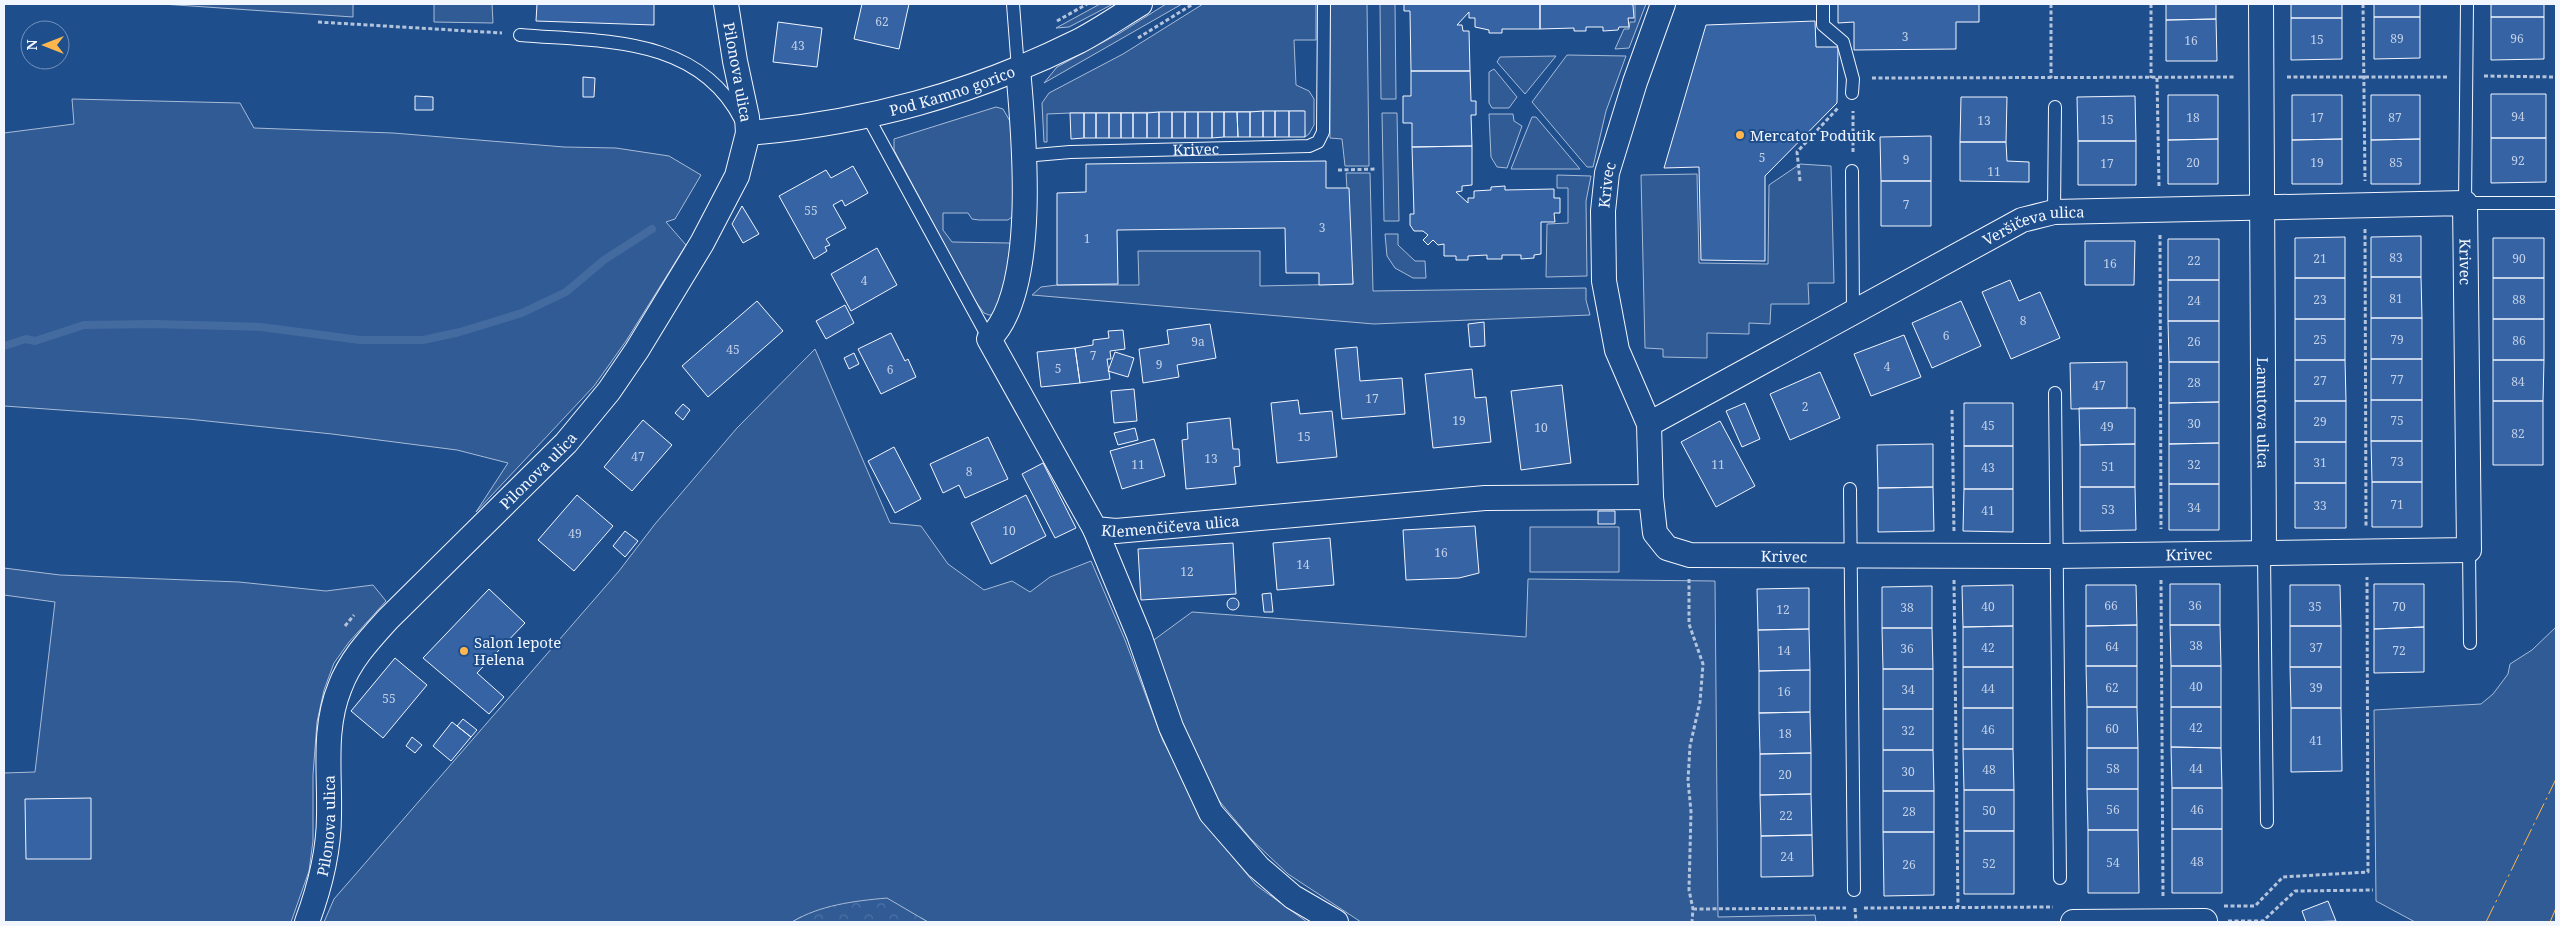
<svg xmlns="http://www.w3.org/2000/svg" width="2560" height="926" viewBox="0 0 2560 926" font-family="'Noto Serif',serif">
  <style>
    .built { fill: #305b95; stroke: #a8bbd7 }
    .forest { fill: url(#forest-crowns); stroke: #a8bbd7 }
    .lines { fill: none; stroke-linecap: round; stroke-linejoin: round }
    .stream { stroke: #446ba0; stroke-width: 8 }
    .building { fill: #3563a3; stroke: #f2f6ff }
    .service-casing { stroke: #f2f6ff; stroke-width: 14 }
    .minor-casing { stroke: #f2f6ff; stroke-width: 26 }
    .path { stroke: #b3c4dc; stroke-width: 3; stroke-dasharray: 4 2.5; stroke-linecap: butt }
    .service { stroke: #1f4e8c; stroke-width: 12 }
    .minor { stroke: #1f4e8c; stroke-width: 24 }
    .power { stroke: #ffb74d; stroke-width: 1; stroke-dasharray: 18 4 2.5 4; stroke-linecap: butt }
    .poi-dot { fill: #ffb74d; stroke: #1f4e8c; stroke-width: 2 }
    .labels { text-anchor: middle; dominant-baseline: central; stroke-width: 4; stroke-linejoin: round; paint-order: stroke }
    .number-label { font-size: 12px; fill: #c3d1e8 }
    .street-label { font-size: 15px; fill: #f2f6ff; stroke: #1f4e8c }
    .poi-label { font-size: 15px; fill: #f2f6ff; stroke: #1f4e8c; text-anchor: start }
  </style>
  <defs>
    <pattern id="forest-crowns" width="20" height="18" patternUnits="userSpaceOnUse" patternTransform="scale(1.25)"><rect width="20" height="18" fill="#305b95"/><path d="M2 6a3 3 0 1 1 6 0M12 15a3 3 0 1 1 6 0" fill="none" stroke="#4e73a5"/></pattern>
  </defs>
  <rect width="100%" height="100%" fill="#1f4e8c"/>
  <!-- built -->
  <path class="built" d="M162,4H353V17Z
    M434,4H492L493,23L434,22Z
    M1100,4H1113L1069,27L1056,28Z
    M1166,4H1182L1044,83L1057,67L1120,33Z
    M1203,4H1316V40H1294L1296,85L1309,91L1314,99V125L1309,134L1305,137L1304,111L1070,113L1047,114V142H1044L1042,103L1049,93L1123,54Z
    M1330,4H1367L1369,166H1345L1342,139L1330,138Z
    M1380,4H1395L1396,99H1381Z
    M1635,4H1646L1629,48L1615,49L1624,29H1629L1630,22H1635Z
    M1567,55L1626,56L1606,111L1593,167H1587L1532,102Z
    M1556,56L1525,94L1497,62L1500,57Z
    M1494,69L1517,97L1509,108H1492L1489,103V72Z
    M72,99L240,103L254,128L393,133L564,147L616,148L669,156L701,175L675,219L666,222L686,245L626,341L594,386L476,512L508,463L457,450L332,434L188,419L4,406V133L74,124Z
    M996,107L1003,109L1011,123L1013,143V216L1008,220H979L972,219L968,213H943V230L952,242L1009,243L1015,249L994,315H989L984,313L973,298L894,150V139Z
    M1382,113H1397L1399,221H1384Z
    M1489,114H1513L1514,121L1522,126L1507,168L1497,167L1491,157Z
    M1532,117H1536L1580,169H1511Z
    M1800,164L1831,166L1834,283H1808L1809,304H1771L1770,324L1749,323V334L1707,333V358L1663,357V349L1645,348L1641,175L1697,174L1699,263L1768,264L1769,185Z
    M1346,173H1370L1373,291L1586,288V300L1590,315L1374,324L1032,295L1041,287L1057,285H1139L1138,251H1260V286L1353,284Z
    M1557,175L1591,176L1586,201L1587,276L1546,277L1547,224L1568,223V188H1557Z
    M1385,234H1398V245L1415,261H1425L1426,278H1413L1395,268L1387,256Z
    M815,349L890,523L921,526L948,564L984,590L1012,581L1030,592L1050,577L1091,561L1125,640L1163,741L1216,837L1256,885L1307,922H928L921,918L801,917L792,922H324L334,899L619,571L655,524L737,428Z
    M1530,527H1619V572H1530Z
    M4,568L60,575L239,582L326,591L373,585L386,601L349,642L334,663L324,690L317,722L313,775V841L309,871L291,922H4V773L35,772L55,602L4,595Z
    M1528,579L1715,581L1718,917L1815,915L1816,922H1361L1288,874L1251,839L1216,797L1181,729L1151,642L1192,612L1526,637Z
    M2556,627V922H2415L2376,901L2374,710L2481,704L2493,694L2508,674L2510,664L2532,650Z"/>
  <!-- forest -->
  <path class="forest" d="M887,898L928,922H792C820,905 854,901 887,898Z"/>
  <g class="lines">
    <!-- stream -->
    <path class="stream" d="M4,346L26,339L35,341L84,325L154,324L261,327L360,340H423L460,332L522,313L566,292L604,260L652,229"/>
  </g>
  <!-- building -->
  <path class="building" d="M537,4H654V25L536,21Z
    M862,4H909L899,49L854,39Z
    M1404,4H1540V29H1502V33H1489V30L1475,27V18H1469V12L1457,25H1462L1463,31H1469L1470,71H1411L1410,11H1404Z
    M1540,4H1629L1633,5L1634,18H1628L1629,27H1619L1618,30L1603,31V27H1586V31H1574V28L1540,29Z
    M1838,4H1979V22H1956V49L1854,50V22L1838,23Z
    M2166,4H2216V19L2166,20Z
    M2291,4H2342V18H2291Z
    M2374,4H2420V17H2374Z
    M2491,4H2544V17H2491Z
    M2374,17H2420V58L2374,59Z
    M2491,17H2544V59L2491,60Z
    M2291,18H2342V59L2291,60Z
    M2216,19L2217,61H2166V20Z
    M1815,21L1816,47H1838L1837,103L1765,176V261L1701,260L1699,167L1664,168L1706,25Z
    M778,22L822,28L817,67L773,62Z
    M1411,71H1470L1471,101H1476V115H1471L1472,146L1412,147V123H1403V96H1411Z
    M583,77L595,78L594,97H583Z
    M2491,94H2546V138H2491Z
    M2168,95H2218V139L2168,140Z
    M2292,95H2342V139L2292,140Z
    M2371,95H2420V139L2371,140Z
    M415,96L433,97V110H415Z
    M2135,96L2136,141H2078L2077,97Z
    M1961,97H2007L2006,142H1960Z
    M1263,111H1275V137H1263Z
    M1263,111V137H1250V112Z
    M1275,111H1289V137H1275Z
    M1289,111H1305V137H1289Z
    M1159,112H1172V138H1159Z
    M1159,112V138H1147V113Z
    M1172,112H1185V138H1172Z
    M1185,112H1198V138H1185Z
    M1198,112H1212V138H1198Z
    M1212,112H1224V137L1212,138Z
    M1224,112H1237L1238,137H1224Z
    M1237,112H1250V137H1238Z
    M1070,113H1084V138L1071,139Z
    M1084,113H1096V138H1084Z
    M1096,113H1109V138H1096Z
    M1109,113H1121V138H1109Z
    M1121,113H1133V138H1121Z
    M1133,113H1147V138H1133Z
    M1931,136V181H1881L1880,137Z
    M2491,138H2546V182L2491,183Z
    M2218,139V184H2168V140Z
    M2342,139V184H2292V140Z
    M2420,139V184H2371V140Z
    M2078,141H2136V185H2078Z
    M1960,142H2006L2007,161L2029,162V182L1960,181Z
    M1472,146V185L1462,186V191L1456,192L1468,203V198H1474V191L1491,190V187L1505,186V190L1554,189V198H1560V213H1554L1555,222H1541V254L1534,255V258L1521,259V255H1502V259H1487V255L1468,256V260H1456V256H1444V244L1438,245L1433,240L1428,245L1423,240L1428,235L1423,231H1414L1410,225V214H1414L1412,147Z
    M1326,161V188H1349L1353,284L1319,285V273H1286L1285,228L1117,230L1118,284L1057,285V193L1086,192V164Z
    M853,166L868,193L845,206L842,200L833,205L846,228L826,239L830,245L825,247L827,251L814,259L779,196L826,170L831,178Z
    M1881,181H1931V226H1881Z
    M742,206L759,234L743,243L732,224Z
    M2421,236V277H2371V237Z
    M2345,237V278H2295V238Z
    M2493,238H2544V278H2493Z
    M2168,239H2219V280H2168Z
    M2085,241H2135L2134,285H2085Z
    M877,248L897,285L851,311L831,274Z
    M2371,277H2421L2422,318H2371Z
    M2295,278H2345V319H2295Z
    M2493,278H2544V319H2493Z
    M2010,280L2019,301L2040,292L2060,338L2011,359L1982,292Z
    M2168,280H2219V321H2168Z
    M757,301L783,331L708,397L682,366Z
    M1961,301L1981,346L1932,368L1912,323Z
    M845,305L854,323L826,339L816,321Z
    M2371,318H2422V359H2371Z
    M2295,319H2345V360H2295Z
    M2493,319H2544V360H2493Z
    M2168,321H2219V362H2169Z
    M1484,322L1485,346L1470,347L1468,324Z
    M1210,324L1216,358L1177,365L1179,377L1143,383L1139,349L1169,344L1167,330Z
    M1123,330L1125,349L1110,351L1111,359H1107L1110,379L1080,383L1075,348L1093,345V340L1109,338L1108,331Z
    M891,333L905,361L908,359L916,377L881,394L858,349Z
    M1904,335L1921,377L1871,396L1854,354Z
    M1357,347L1360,381L1402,378L1405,414L1342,419L1335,349Z
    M1075,348L1080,383L1041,387L1037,352Z
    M1115,352L1134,358L1128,377L1108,371Z
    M854,353L859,364L849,369L844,358Z
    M2371,359H2422V400H2371Z
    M2295,360H2345L2346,401H2295Z
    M2493,360H2544L2543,401H2493Z
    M2127,362V408L2071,409L2070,363Z
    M2169,362H2219V402L2169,403Z
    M1472,369L1475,398L1486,397L1491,442L1433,448L1425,374Z
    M1820,372L1840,418L1790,440L1770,394Z
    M1562,385L1571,463L1521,470L1511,391Z
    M1134,389L1137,421L1114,423L1111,391Z
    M1298,400L1300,414L1332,411L1337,457L1277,463L1271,403Z
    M2371,400H2422V441H2371Z
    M2295,401H2346V442H2295Z
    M2493,401H2543V465H2493Z
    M2219,402V443L2169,444V403Z
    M1745,403L1760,439L1742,447L1726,411Z
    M1964,403H2013V446H1964Z
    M683,404L690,410L683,420L675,413Z
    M2079,408H2135V444L2080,445Z
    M1230,418L1233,449H1239L1240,466L1234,467L1236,484L1186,489L1182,440L1188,439L1187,423Z
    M643,420L672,445L632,491L604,467Z
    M1720,421L1755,486L1716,507L1681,442Z
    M1135,428L1138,440L1118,445L1114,433Z
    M988,437L1008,479L965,498L959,485L943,493L930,464Z
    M1154,439L1165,476L1122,489L1110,451Z
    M2371,441H2422V482H2372Z
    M2295,442H2346V483H2295Z
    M2219,443V484H2169V444Z
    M1933,444V487L1878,488L1877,445Z
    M2135,444V487H2080V445Z
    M1964,446H2013V489H1964Z
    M894,447L921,499L895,513L868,461Z
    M1043,463L1076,528L1055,538L1022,474Z
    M2372,482H2422V527H2372Z
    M2295,483H2346V528H2295Z
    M2169,484H2219V530H2169Z
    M1933,487L1934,531L1878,532V488Z
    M2080,487H2135L2136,530L2080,531Z
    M1964,489H2013V532L1963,531Z
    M577,495L613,526L574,571L538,540Z
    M1026,495L1046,536L991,564L971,523Z
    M1598,511H1615V524H1598Z
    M1475,526L1479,573L1459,578L1406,580L1403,530Z
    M625,531L638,541L625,557L613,546Z
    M1330,538L1334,585L1277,590L1273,543Z
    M1233,543L1236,594L1141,600L1138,549Z
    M2170,584H2220V625H2170Z
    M2374,584H2424V627L2374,629Z
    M2013,585V626L1963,627L1962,586Z
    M2086,585H2136L2137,625L2086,626Z
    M2290,585H2340L2341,626H2290Z
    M1932,586V628H1882V587Z
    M1809,588V629L1758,630L1757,589Z
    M489,589L525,623L477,673L504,697L489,714L423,658Z
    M1271,593L1273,612H1264L1262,594Z
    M1227 604a6 6 0 1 1 12 0a6 6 0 1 1-12 0Z
    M2137,625V666H2086V626Z
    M2170,625H2220L2221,666H2171Z
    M2013,626V667H1963V627Z
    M2290,626H2341V667H2290Z
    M2424,627V672L2374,673V629Z
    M1882,628H1932L1933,669H1883Z
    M1809,629L1810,670L1759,671L1758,630Z
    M395,658L427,685L383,738L351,711Z
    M2086,666H2137V707H2087Z
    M2171,666H2221V707H2171Z
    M1963,667H2013V708H1963Z
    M2290,667H2341V708H2291Z
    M1883,669H1933V709H1883Z
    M1810,670V712L1759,713V671Z
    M2087,707H2137L2138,748H2087Z
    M2171,707H2221V748L2171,747Z
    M1963,708H2013V749H1963Z
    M2291,708H2341L2342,771L2291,772Z
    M1883,709H1933V750H1883Z
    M1810,712L1811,753L1760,754L1759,713Z
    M463,719L477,730L471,737L457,726Z
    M452,722L471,737L451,761L433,746Z
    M412,737L422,745L415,753L406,746Z
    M2171,747L2221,748L2222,788H2172Z
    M2087,748H2138V789H2087Z
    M1963,749H2013L2014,790H1964Z
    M1883,750H1933L1934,791H1883Z
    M1811,753V794L1760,795V754Z
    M2172,788H2222V829H2172Z
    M2087,789H2138V830H2088Z
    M1964,790H2014V831H1964Z
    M1883,791H1934V832H1883Z
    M1811,794L1812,835L1761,836L1760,795Z
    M91,798V859H26L25,799Z
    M2172,829H2222V893H2172Z
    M2088,830H2138L2139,893H2088Z
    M1964,831H2014V894H1964Z
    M1883,832H1934V895L1884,896Z
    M1812,835L1813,876L1761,877V836Z
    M2328,901L2336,921L2306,922L2302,911Z"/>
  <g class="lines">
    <!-- service casing -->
    <g class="service-casing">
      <g id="service">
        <path d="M1013,4L1018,69"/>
        <path d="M1823,4V25L1843,42L1853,79L1852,93"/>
        <path d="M2467,4L2465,203H2556"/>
        <path d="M520,35C601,42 698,35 741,120"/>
        <path d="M868,117L989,339"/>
        <path id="s1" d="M1024,156L1070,152L1309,146L1318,142L1323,132L1324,4"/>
        <path d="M1852,171L1853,312"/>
        <path d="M2054,212L2055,107"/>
        <path d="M2055,393L2060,878"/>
        <path d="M1850,489L1854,890"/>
        <path d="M2469,550L2470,643"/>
        <path d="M2264,554L2267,822"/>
      </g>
    </g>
    <!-- minor casing -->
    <g class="minor-casing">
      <g id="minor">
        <path id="s2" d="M2261,4L2264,554"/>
        <path id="s3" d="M1018,69C1024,134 1039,291 989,339L1095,529L1116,531L1485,498L1651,497"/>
        <path id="s4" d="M748,133C866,123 972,94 1079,41C1100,30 1120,16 1140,4"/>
        <path id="s5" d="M1649,424L2022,220L2054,212L2465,203L2469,550L2056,556L1690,555L1667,548L1655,533L1651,497L1649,424L1617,350L1604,281L1603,211L1607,173L1635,82L1663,4"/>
        <path d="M1095,529L1139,635L1171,727L1211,813L1258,867L1293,897L1336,922"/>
        <path id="s6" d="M307,922C320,887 329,852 329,815C330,772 323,728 340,687C350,660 369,640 388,619L566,443L609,391L637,350L702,243L737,176L748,133L747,117L735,61L726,4"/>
        <path d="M2073,922L2205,921"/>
      </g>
    </g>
    <!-- path -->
    <path class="path" d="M2051,4V78
      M2151,4V78
      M2363,4L2365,181
      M1057,21L1087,4
      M318,22L502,33
      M1138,38L1193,4
      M2484,76L2556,77
      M2287,77H2448
      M1872,78L2236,77
      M2157,78L2159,186
      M1853,152V111
      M1338,170L1376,169
      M1800,181L1797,152L1838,108
      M2365,229L2366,526
      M2160,235L2161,529
      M1952,410L1954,532
      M1689,579V624L1703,664L1700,702L1690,746L1688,780L1691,812L1689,890L1693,909L1692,922
      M1954,580L1958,907
      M2161,580L2163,896
      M345,626L354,615
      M2224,906H2255L2283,877L2368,872L2367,577
      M1855,908L1856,922
      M1864,908L2053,907
      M1693,909L1846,908
      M2228,921H2263L2295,891L2373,890"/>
    <!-- service -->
    <use href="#service" class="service"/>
    <!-- minor -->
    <use href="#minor" class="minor"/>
    <!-- power -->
    <path class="power" d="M2486,922L2556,779
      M2550,922L2556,908"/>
  </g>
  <!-- markers -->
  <g class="poi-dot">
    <circle cx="1740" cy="135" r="5"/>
    <circle cx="464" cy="651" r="5"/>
  </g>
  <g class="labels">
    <!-- number labels -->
    <g class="number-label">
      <text x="882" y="21">62</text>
      <text x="1905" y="36">3</text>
      <text x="2397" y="38">89</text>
      <text x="2517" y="38">96</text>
      <text x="2317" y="39">15</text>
      <text x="2191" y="40">16</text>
      <text x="798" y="45">43</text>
      <text x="2518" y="116">94</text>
      <text x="2193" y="117">18</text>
      <text x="2317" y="117">17</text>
      <text x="2395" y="117">87</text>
      <text x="2107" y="119">15</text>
      <text x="1984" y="120">13</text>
      <text x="1762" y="157">5</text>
      <text x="1906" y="159">9</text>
      <text x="2518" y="160">92</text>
      <text x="2193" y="162">20</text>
      <text x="2317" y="162">19</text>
      <text x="2396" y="162">85</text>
      <text x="2107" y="163">17</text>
      <text x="1994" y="171">11</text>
      <text x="1906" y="204">7</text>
      <text x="811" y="210">55</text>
      <text x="1322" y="227">3</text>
      <text x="1087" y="238">1</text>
      <text x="2396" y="257">83</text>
      <text x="2320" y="258">21</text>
      <text x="2519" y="258">90</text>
      <text x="2194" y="260">22</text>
      <text x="2110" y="263">16</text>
      <text x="864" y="280">4</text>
      <text x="2396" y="298">81</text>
      <text x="2320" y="299">23</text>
      <text x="2519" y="299">88</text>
      <text x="2194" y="300">24</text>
      <text x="2023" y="320">8</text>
      <text x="1946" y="335">6</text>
      <text x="2320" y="339">25</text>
      <text x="2397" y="339">79</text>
      <text x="2519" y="340">86</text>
      <text x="1198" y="341">9a</text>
      <text x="2194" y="341">26</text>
      <text x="733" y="349">45</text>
      <text x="1093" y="355">7</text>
      <text x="1159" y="364">9</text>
      <text x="1887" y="366">4</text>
      <text x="1058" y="368">5</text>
      <text x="890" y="369">6</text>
      <text x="2397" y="379">77</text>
      <text x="2320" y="380">27</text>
      <text x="2518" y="381">84</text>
      <text x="2194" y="382">28</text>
      <text x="2099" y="385">47</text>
      <text x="1372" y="398">17</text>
      <text x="1805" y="406">2</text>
      <text x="1459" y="420">19</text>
      <text x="2397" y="420">75</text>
      <text x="2320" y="421">29</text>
      <text x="2194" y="423">30</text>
      <text x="1988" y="425">45</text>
      <text x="2107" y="426">49</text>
      <text x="1541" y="427">10</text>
      <text x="2518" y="433">82</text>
      <text x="1304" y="436">15</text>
      <text x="638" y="456">47</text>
      <text x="1211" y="458">13</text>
      <text x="2397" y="461">73</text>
      <text x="2320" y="462">31</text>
      <text x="1138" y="464">11</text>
      <text x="1718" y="464">11</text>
      <text x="2194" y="464">32</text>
      <text x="2108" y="466">51</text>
      <text x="1988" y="467">43</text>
      <text x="969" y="471">8</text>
      <text x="2397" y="504">71</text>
      <text x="2320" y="505">33</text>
      <text x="2194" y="507">34</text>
      <text x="2108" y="509">53</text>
      <text x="1988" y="510">41</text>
      <text x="1009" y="530">10</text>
      <text x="575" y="533">49</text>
      <text x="1441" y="552">16</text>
      <text x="1303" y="564">14</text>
      <text x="1187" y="571">12</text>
      <text x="2111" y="605">66</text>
      <text x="2195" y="605">36</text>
      <text x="1988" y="606">40</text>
      <text x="2315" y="606">35</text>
      <text x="2399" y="606">70</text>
      <text x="1907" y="607">38</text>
      <text x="1783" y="609">12</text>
      <text x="2196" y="645">38</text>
      <text x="2112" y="646">64</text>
      <text x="1988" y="647">42</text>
      <text x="2316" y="647">37</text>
      <text x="1907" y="648">36</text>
      <text x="1784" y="650">14</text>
      <text x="2399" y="650">72</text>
      <text x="2196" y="686">40</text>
      <text x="2112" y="687">62</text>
      <text x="2316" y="687">39</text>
      <text x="1988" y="688">44</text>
      <text x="1908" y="689">34</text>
      <text x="1784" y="691">16</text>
      <text x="389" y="698">55</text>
      <text x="2196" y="727">42</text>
      <text x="2112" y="728">60</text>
      <text x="1988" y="729">46</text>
      <text x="1908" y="730">32</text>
      <text x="1785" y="733">18</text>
      <text x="2316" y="740">41</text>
      <text x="2113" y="768">58</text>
      <text x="2196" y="768">44</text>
      <text x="1989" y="769">48</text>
      <text x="1908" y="771">30</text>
      <text x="1785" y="774">20</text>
      <text x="2113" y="809">56</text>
      <text x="2197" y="809">46</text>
      <text x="1989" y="810">50</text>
      <text x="1909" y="811">28</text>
      <text x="1786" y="815">22</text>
      <text x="1787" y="856">24</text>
      <text x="2197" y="861">48</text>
      <text x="2113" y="862">54</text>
      <text x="1989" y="863">52</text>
      <text x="1909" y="864">26</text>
    </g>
    <!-- street labels -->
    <g class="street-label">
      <text transform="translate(738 72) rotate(80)">Pilonova ulica</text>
      <text stroke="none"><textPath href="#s4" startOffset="209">Pod Kamno gorico</textPath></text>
      <text stroke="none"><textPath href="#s1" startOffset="172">Krivec</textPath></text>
      <text stroke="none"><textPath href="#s5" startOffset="2395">Krivec</textPath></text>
      <text stroke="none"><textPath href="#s5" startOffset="435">Veršičeva ulica</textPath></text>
      <text stroke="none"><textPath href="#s5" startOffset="928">Krivec</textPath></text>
      <text stroke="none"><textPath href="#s2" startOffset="409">Lamutova ulica</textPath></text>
      <text stroke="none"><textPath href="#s6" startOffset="534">Pilonova ulica</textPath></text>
      <text stroke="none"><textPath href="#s3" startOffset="571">Klemenčičeva ulica</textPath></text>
      <text transform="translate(2189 554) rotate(-1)">Krivec</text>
      <text transform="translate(1784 556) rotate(1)">Krivec</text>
      <text stroke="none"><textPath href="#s6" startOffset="99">Pilonova ulica</textPath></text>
    </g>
    <!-- poi labels -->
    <g class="poi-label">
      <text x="1750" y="135">Mercator Podutik</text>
      <text x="474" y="642">Salon lepote<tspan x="474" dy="17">Helena</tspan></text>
    </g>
  </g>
  <!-- border -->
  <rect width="2560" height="926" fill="none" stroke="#f2f6ff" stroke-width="10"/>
  <!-- north arrow -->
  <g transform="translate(45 45) rotate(270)"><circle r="24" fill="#1f4e8c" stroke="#7391ba"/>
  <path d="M0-4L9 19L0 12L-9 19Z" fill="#ffb74d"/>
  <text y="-8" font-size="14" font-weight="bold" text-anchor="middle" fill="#f2f6ff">N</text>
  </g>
</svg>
